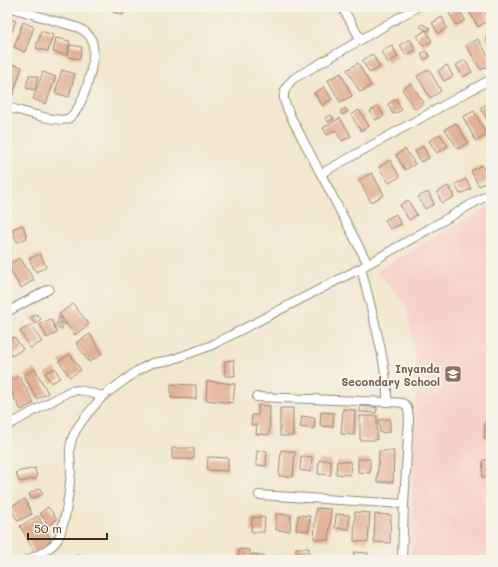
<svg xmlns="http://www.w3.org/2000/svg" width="498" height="567" viewBox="0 0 498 567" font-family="Mali,sans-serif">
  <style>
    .built { fill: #f7d0ca }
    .building { fill: #e2b095 }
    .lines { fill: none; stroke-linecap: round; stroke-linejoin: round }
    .minor-casing { stroke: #968876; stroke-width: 10 }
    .minor { stroke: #fff; stroke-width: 8 }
    .labels { text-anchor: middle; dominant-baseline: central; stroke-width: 4; stroke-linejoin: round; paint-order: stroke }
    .education-label { font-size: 11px; font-weight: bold; fill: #785e54; stroke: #f7f3e8; text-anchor: end }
  </style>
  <rect width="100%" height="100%" fill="#f7f3e8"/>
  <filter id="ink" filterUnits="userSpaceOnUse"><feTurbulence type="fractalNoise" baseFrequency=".025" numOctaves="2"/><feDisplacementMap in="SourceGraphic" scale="8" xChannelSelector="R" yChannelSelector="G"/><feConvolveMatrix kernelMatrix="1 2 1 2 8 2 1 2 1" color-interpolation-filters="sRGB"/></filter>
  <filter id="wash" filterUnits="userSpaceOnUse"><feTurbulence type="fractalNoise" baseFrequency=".012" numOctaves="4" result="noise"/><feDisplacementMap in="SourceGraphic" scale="16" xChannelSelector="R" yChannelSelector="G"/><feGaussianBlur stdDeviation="0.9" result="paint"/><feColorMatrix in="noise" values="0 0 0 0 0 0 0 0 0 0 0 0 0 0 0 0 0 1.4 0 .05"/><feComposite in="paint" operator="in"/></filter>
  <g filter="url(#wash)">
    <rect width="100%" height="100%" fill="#f2e7cf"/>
    <!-- built -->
    <path class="built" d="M491,205V560H410L416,392L415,355L407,306L377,271Z"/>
    <g id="blocks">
      <!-- building -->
      <path class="building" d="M114,7H126L123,15L113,12Z
        M467,7H482L489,20L478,27Z
        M458,8L465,20L456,25L449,13Z
        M442,17L447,28L438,33L432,23Z
        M7,18L16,21L7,44Z
        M23,22L34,27L25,52L14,47Z
        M422,24L430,28L428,31L420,27Z
        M426,30L432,41L423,46L417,36Z
        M41,31L53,35L48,51L36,48Z
        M491,34V47L485,37Z
        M56,38L70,41L67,55L53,52Z
        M410,39L416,50L406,55L400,45Z
        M478,39L491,61V64L481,70L466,45Z
        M70,45L82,47L80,59L68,57Z
        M392,45L398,57L388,63L381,51Z
        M426,51L430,57L424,60L421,54Z
        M372,54L380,67L370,73L362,61Z
        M465,60L472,72L463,77L456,65Z
        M8,63L22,67L13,95L7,93V68Z
        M358,63L371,86L360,92L347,70Z
        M447,65L453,76L444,81L438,71Z
        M429,69L441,91L430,98L417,76Z
        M62,70L75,74L69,97L55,93Z
        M43,72L56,77L46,104L33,99Z
        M341,73L352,96L340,102L328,80Z
        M29,75L38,77L35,90L26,88Z
        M411,83L424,103L415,109L402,89Z
        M324,87L332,99L322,105L314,93Z
        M396,99L402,110L393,114L388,104Z
        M490,102L491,104V127L480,108Z
        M378,106L384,116L375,120L370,111Z
        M345,108L348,112L342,115L340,111Z
        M359,110L369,126L361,131L351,115Z
        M474,111L487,135L476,141L463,117Z
        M331,115L334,119L328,122L325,118Z
        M340,118L351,136L342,141L335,130L327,135L323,128Z
        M456,123L468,142L458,149L445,129Z
        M440,134L448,146L437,153L429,141Z
        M423,146L429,158L421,162L415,151Z
        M405,149L415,164L405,170L396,155Z
        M390,160L400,177L389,183L379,167Z
        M482,165L490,180L479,186L471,171Z
        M372,173L384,195L371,202L359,180Z
        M466,179L471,189L460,194L455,184Z
        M448,186L454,197L442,203L437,192Z
        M428,192L434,204L425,209L418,197Z
        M408,200L417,215L409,220L400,205Z
        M396,214L401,224L390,229L385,220Z
        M23,225L27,238L17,242L12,229Z
        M7,243L12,251L7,254Z
        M40,254L46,267L36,272L29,259Z
        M20,258L34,280L21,288L7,265Z
        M73,304L89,324L75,335L59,314Z
        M37,314L41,319L35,324L31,318Z
        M60,317L66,323L64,325L58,319Z
        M51,319L57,333L47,338L40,324Z
        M58,322L63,328L61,330L56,324Z
        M31,325L42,342L30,348L20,331Z
        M90,334L102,354L89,362L76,343Z
        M14,337L23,349L12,356L7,348V342Z
        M70,354L81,370L70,377L59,361Z
        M234,360L235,376H225V361Z
        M55,368L60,378L51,383L45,373Z
        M35,369L48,393L37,399L24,375Z
        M19,376L34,403L21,410L7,385V383Z
        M207,381L235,384L233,403L206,400Z
        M171,384L196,385V399L171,398Z
        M7,402L12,411L7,413Z
        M258,405L270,406L269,435L256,434L257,425H251L252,415H258Z
        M360,406L377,407L376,413L360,412Z
        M280,408H293V436H280Z
        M343,409L355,410L354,435L341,434Z
        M321,412L334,413L333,427L320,426Z
        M302,416L315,418L314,429L300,427Z
        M360,416H377V440H360Z
        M390,419V432L380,433L379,420Z
        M485,421H491V438H484Z
        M172,448H194V459H172Z
        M281,450L295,452L293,477L279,476Z
        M257,451H267L266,466L256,465Z
        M379,451H394L393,482H377Z
        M301,456L312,457L311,472L300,470Z
        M208,457L228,458V471L207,470Z
        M358,459H370V473L358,472Z
        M319,460H331V475L318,474Z
        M483,460H491V477H482Z
        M337,461L351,462L350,475L336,474Z
        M35,468L37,478L19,482L16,472Z
        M40,488L43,494L32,499L29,494Z
        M25,499L32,514L18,521L10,507Z
        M48,507L57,519L49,525L40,513Z
        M316,508L331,509L329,540L314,539Z
        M355,512L370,513L368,542L354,541Z
        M276,514L291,515L290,531L276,530Z
        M336,514L349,515V529L335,528Z
        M375,514L391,515L390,543L374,542Z
        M298,515L310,516L309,531L296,530Z
        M38,516L53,543L35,553L20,526Z
        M252,517L265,518L264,532H251Z
        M296,548H309V560H296Z
        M239,549L250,550L249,560H238Z
        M354,552L368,553L367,560H354Z
        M79,554L82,560H73L72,557Z
        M252,554L264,555L263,560H252Z
        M277,556H287V560H276Z"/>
    </g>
  </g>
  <g filter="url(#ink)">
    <use href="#blocks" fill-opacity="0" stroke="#968876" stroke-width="1"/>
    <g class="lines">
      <!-- minor casing -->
      <g class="minor-casing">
        <path id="minor" d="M342,7L361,40
          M7,107C19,110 57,123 67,119C83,113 98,56 92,41C90,35 85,31 79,28L8,7
          M322,173L491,79
          M368,264L292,119C284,102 278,94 293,79L417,7
          M361,268C368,295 375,322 381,350C384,367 388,384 387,402
          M7,312L49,289
          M103,396L137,371L152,363L171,360L210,346L361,268L491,193
          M257,397L387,402C404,403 408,400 409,419L404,504L402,560
          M7,426L70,391L79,390L103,396C93,408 74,427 71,443C68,452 71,462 71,471C70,486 65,535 54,544C47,551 37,555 28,560
          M259,495L404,504"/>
      </g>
      <!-- minor -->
      <use href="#minor" class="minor"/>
    </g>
  </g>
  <!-- icons -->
  <defs>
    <g id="school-square" transform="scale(0.9)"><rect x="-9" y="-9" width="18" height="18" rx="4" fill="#8d6e63" stroke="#f7f3e8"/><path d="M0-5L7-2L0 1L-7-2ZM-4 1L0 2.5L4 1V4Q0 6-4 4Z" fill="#fff"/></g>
  </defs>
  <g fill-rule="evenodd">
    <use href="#school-square" x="453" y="374"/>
  </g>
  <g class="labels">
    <!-- education labels -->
    <g class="education-label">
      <text x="440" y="368">Inyanda<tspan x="440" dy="13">Secondary School</tspan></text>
    </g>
  </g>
  <!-- margin -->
  <rect width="498" height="567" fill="none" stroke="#f7f3e8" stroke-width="24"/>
  <!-- scale -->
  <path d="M28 533v6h79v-6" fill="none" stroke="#3b2a1e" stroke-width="2"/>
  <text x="34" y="533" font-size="12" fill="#3b2a1e" stroke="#f7f3e8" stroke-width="3" paint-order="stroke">50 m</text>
</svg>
